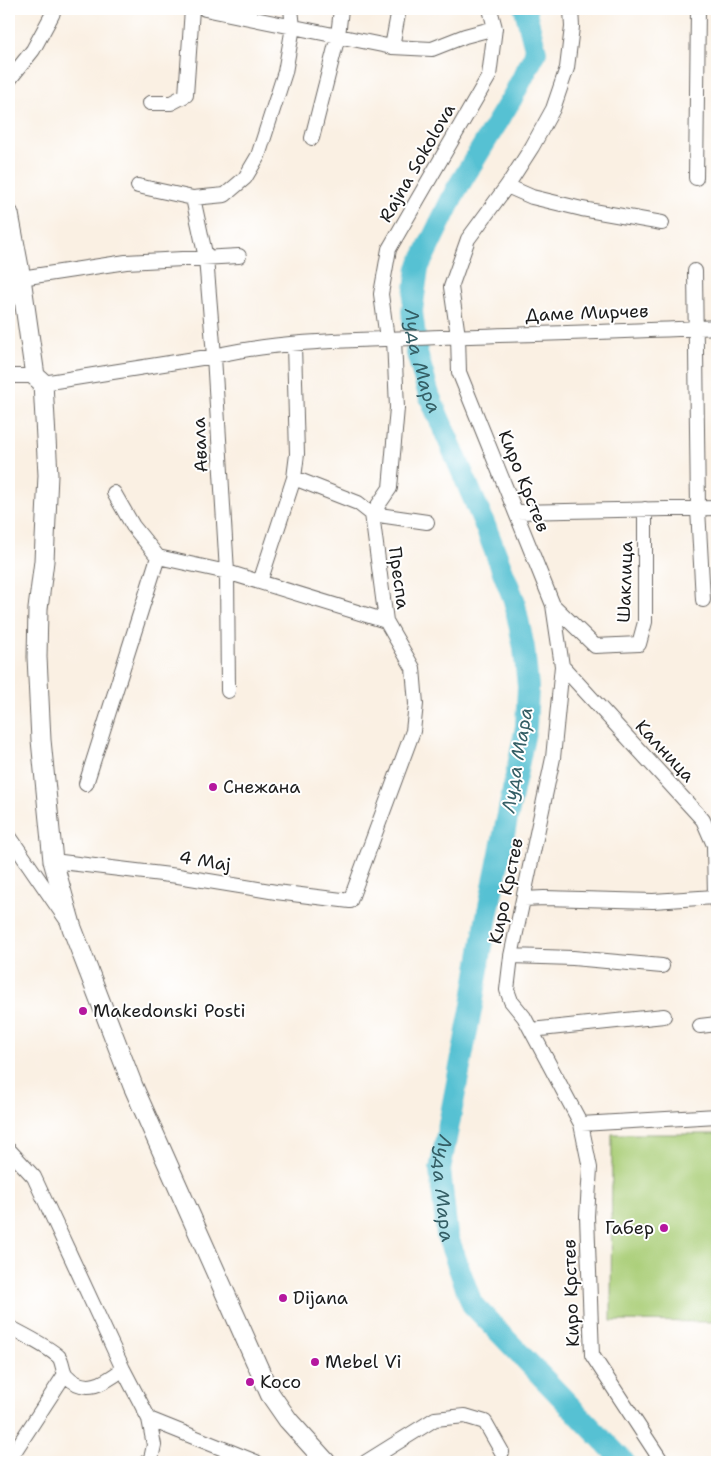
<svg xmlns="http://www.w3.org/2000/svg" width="726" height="1471" viewBox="0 0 726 1471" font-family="'Shantell Sans',sans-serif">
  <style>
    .green { fill: #a9cd76; stroke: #627449 }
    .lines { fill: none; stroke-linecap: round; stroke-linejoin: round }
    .river { stroke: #57c1d3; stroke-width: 22 }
    .minor-casing { stroke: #6a6662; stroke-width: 16 }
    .secondary-casing { stroke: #6a6662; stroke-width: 21 }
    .minor { stroke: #fff; stroke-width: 14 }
    .secondary { stroke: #fff; stroke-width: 19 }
    .poi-dot { fill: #b5179e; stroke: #fff; stroke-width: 2 }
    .labels { text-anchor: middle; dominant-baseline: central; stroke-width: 4; stroke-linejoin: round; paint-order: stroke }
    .street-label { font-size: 18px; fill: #1c1c1c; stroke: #fff }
    .poi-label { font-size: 18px; fill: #1c1c1c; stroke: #fff; text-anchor: start }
    .water-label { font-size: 19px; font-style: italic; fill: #345e65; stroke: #fff }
  </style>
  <rect width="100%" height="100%" fill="#fff"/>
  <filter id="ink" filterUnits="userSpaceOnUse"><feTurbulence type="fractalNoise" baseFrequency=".02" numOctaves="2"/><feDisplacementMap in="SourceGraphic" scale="10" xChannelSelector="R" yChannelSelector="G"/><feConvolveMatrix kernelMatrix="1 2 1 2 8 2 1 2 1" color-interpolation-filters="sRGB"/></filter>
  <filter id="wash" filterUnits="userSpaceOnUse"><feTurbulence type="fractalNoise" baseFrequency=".0096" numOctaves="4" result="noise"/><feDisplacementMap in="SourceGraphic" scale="20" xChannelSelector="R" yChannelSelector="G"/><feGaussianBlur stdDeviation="1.12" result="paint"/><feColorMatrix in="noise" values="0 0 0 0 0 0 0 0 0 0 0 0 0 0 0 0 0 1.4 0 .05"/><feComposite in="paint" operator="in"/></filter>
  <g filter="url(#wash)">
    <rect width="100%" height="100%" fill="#faf0e3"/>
    <!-- green -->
    <path class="green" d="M612,1134H717V1322L611,1321Z"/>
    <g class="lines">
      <!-- river -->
      <path class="river" id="s1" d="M525,9L536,52L512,98L456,190L418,268L412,311L417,353L429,395L484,523L514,600L524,648L528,687L526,727L486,921L472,1005L440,1170L447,1235L472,1304L624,1462"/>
    </g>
  </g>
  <g filter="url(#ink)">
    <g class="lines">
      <!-- minor casing -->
      <g class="minor-casing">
        <path id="minor" d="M205,9L392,47L432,49L465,36L495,28
          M571,9L572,27L567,68L553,109L532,147L507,186L468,239L451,287L458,336L459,372L553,605L562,666L553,758L511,956L507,990L511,1001L524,1017L581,1124L590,1168L587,1216L592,1355L662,1462
          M392,47L399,9
          M9,80L33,50L52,15L54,9
          M150,103H171L186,95L192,9
          M312,138L338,36L341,9
          M696,178L698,9
          M138,186L193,198L225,195L245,178L258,156L285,72L293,27L291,9
          M507,186L532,197L582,209L662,223
          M193,198L206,258L214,356L227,572L228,691
          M695,271L698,509L703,600
          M21,278L126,262L239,256
          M387,339L381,294L389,249L489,76L495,28L490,9
          M9,376H35
          M43,383L214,356C286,339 367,340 441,337C533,334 625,332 717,327
          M294,478L358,503L372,514L427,522
          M114,493L133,526L158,557L227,572L386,621
          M516,512L717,508
          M260,582L294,478L297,454L294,345
          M553,605L595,646L639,644L645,622V509
          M562,666L703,820L714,845L715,897L717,904
          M86,784L158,557
          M9,836L66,919
          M53,861L178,876L276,892L350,901L413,731L416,704L413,668L386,621L372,514L390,488L397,408L394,339
          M524,899L544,898L653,901L715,897
          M511,956L573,958L662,966
          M700,1026L717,1024
          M531,1030L664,1016
          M581,1124L717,1116
          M9,1150L34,1177L123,1369L149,1419L256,1462
          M9,1327C22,1334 49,1347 59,1357C63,1362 62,1370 66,1375C85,1396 105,1383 123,1369
          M9,1460L65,1374
          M146,1462L151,1459L154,1445L149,1419
          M366,1462L435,1419L465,1416L485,1422L502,1452"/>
      </g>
      <!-- secondary casing -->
      <g class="secondary-casing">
        <path id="secondary" d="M9,214L21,278L35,376L43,383L48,475L44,561L38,609L37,657L41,740L53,861L72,928L133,1086L270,1394L288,1420L326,1462"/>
      </g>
      <!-- minor -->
      <use href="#minor" class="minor"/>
      <!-- secondary -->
      <use href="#secondary" class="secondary"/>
    </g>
  </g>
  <!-- markers -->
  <g class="poi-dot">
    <circle cx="213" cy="787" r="5"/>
    <circle cx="83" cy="1011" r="5"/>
    <circle cx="664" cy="1228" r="5"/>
    <circle cx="283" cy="1298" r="5"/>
    <circle cx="315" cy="1362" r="5"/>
    <circle cx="250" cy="1382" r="5"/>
  </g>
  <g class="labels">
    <!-- street labels -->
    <g class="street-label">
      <text transform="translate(417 163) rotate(-60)">Rajna Sokolova</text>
      <text transform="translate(587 313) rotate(-2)">Даме Мирчев</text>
      <text transform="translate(200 445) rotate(-93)">Авала</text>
      <text transform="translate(524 481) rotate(68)">Киро Крстев</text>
      <text transform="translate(399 578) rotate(82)">Преспа</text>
      <text transform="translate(625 582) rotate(-88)">Шаклица</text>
      <text transform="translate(665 751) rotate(47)">Калница</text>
      <text transform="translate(205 861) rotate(9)">4 Мај</text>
      <text transform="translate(506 891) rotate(-78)">Киро Крстев</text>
      <text transform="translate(571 1293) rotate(-92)">Киро Крстев</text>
    </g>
    <!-- poi labels -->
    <g class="poi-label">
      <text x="223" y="787">Снежана</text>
      <text x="93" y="1011">Makedonski Posti</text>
      <text x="654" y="1228" text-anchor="end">Габер</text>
      <text x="293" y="1298">Dijana</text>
      <text x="325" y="1362">Mebel Vi</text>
      <text x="260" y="1382">Koco</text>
    </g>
    <!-- water labels -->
    <g class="water-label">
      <text stroke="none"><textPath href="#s1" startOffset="385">Луда Мара</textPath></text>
      <text transform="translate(517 760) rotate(-80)">Луда Мара</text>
      <text stroke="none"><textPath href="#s1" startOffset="1240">Луда Мара</textPath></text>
    </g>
  </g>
  <!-- margin -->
  <rect width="726" height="1471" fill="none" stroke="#fff" stroke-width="30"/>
</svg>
